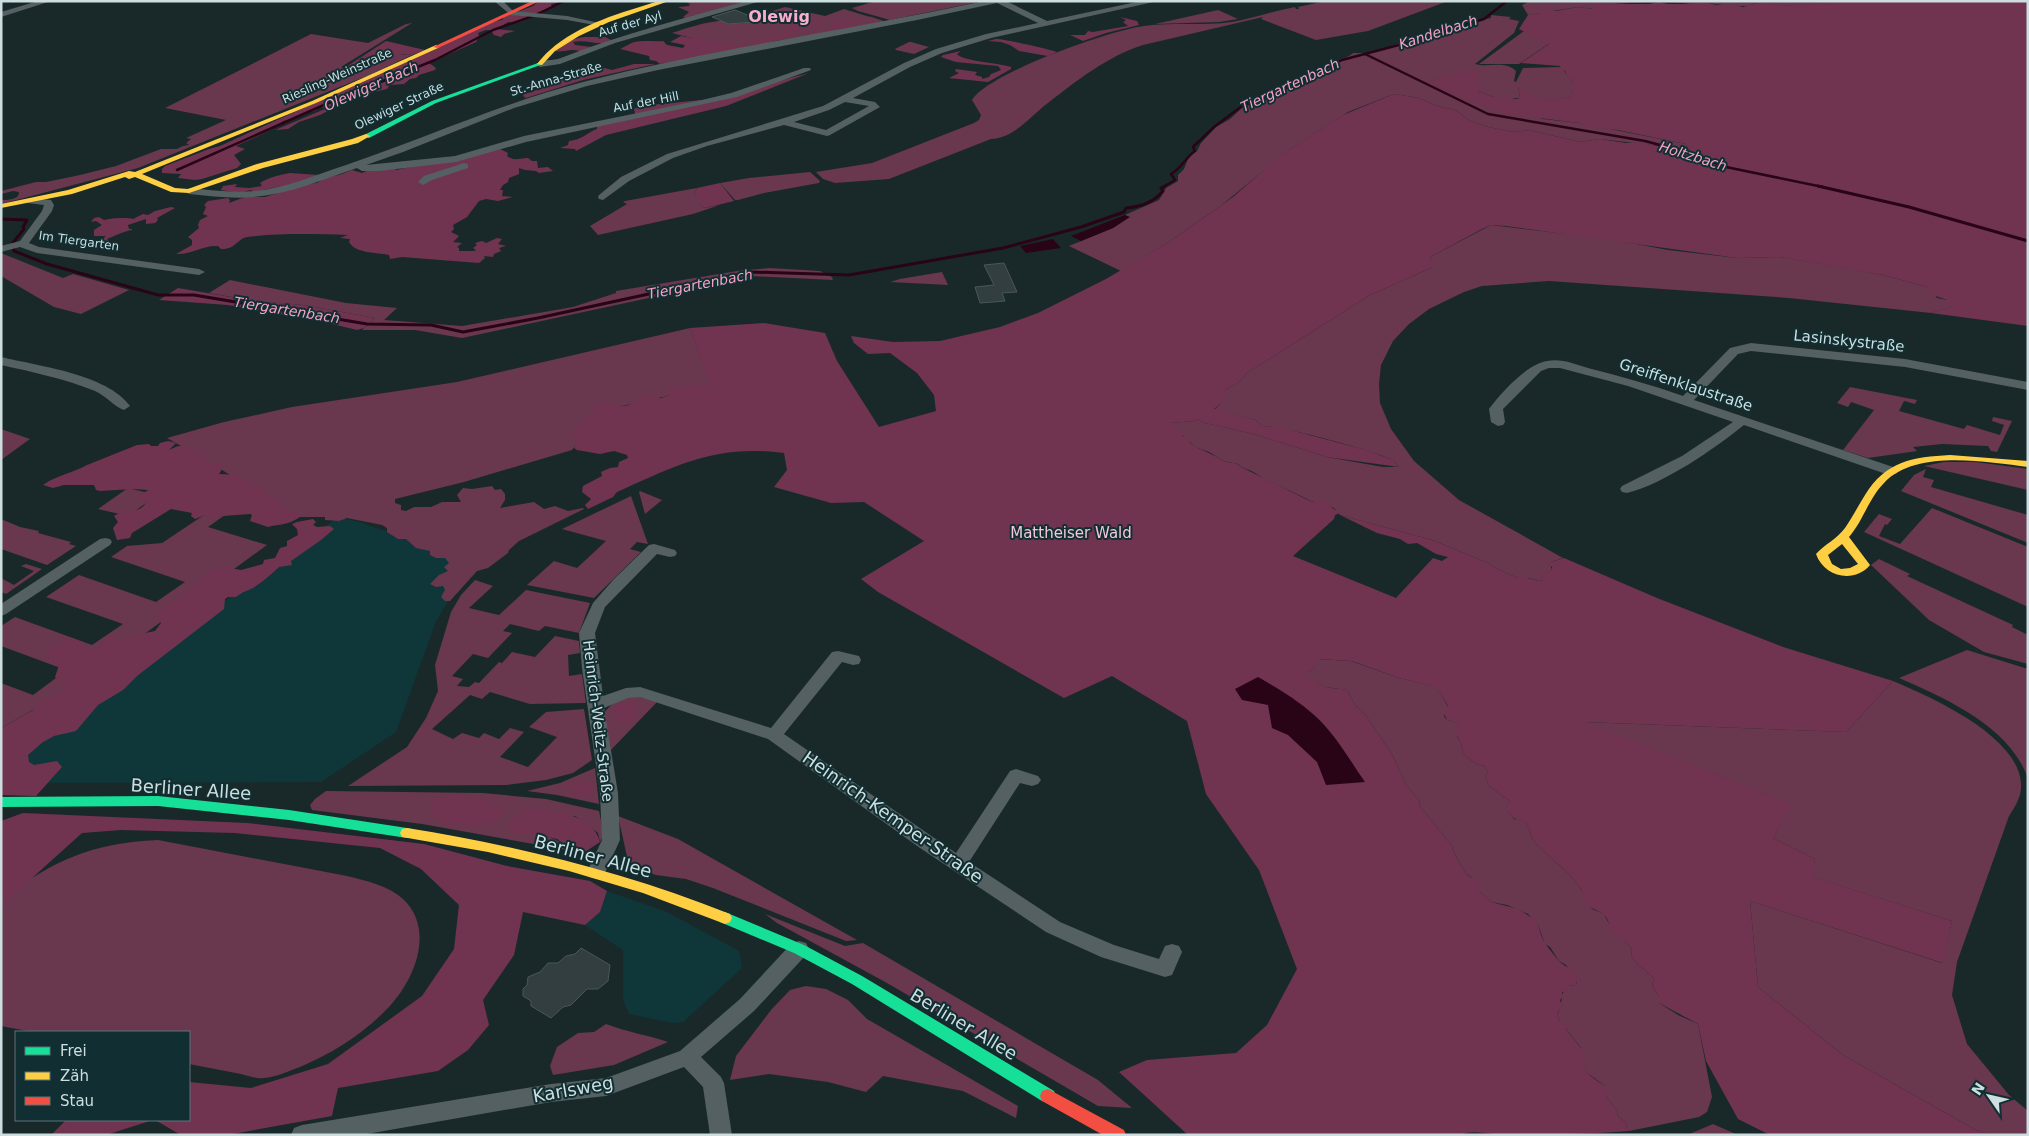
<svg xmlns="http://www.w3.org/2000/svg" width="2029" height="1136" viewBox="0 0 2029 1136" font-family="'DejaVu Sans',sans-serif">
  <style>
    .built { fill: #0f373a }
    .green { fill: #69374e }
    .forest { fill: #703451 }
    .water { fill: #290417 }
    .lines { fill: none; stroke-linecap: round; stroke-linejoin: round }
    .stream-far1 { stroke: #290417; stroke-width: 2.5 }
    .stream { stroke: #290417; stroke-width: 3 }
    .building { fill: #323e3f; stroke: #495758 }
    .street { fill: #546061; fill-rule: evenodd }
    .fast { fill: #16e098; fill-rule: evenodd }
    .slow { fill: #ffcf43; fill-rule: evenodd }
    .jam { fill: #f24e42; fill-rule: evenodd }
    .labels { text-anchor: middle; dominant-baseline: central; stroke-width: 4; stroke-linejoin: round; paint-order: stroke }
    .far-street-label { font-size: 12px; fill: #cddee0; stroke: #112f32 }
    .far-water-label { font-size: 14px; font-style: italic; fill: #f7a2c5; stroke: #112f32 }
    .street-label { font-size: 15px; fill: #cddee0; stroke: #112f32 }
    .park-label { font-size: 15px; fill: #f3c7d8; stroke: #112f32 }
    .far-district-label { font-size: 16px; font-weight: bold; fill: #fbaccc; stroke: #112f32 }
    .near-street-label { font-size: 18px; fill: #cddee0; stroke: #112f32 }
  </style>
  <rect width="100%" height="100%" fill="#19292a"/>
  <!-- built -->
  <path class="built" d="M338,517L359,522L482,564L453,593L436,621L396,732L321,782L3,783L1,767Z
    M607,891L667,912L739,951L742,968L683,1022L673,1023L629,1014L623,1000V950L585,925L600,912Z"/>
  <!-- green -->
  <path class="green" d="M690,1H748L687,19L683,17L689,12L678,7L689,6L690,4L686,2Z
    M876,1H983L890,20L858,11L852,8Z
    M1325,1H1448L1368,31L1316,40L1261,19L1263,17L1143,45C1108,56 1076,81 1048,103C1030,116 1015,138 991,139L889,179L835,183L823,179L816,172L872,163L974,123L979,120L981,115L972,100C988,73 1111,30 1144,26C1173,22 1203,26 1232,22C1253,18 1273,11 1295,7L1296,9H1299L1298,7Z
    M1530,1H1701L1693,2L1691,4C1679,1 1601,1 1594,9L1578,7L1528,15L1522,5Z
    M1702,1H1857C1832,6 1806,4 1782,6C1771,7 1761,1 1751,5V6C1735,6 1718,6 1702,1Z
    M785,7L825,16L844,9L883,21L733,49L672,33C687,28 702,23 718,21C729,19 738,27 749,21L747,19Z
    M1218,10L1238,19L1219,22L1155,24Z
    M1491,15L1511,17L1509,19L1519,21L1514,33L1475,64C1488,68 1505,60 1516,71L1514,81L1516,82L1523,68L1561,67L1568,76L1573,80L1572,82L1575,88L1572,92L1573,96C1561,101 1540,101 1528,95C1525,93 1522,90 1518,87L1520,98H1497L1478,91V70L1426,82L1543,119L1580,123L1686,144L1687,149L1600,139L1580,142L1529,130L1514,132L1488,127L1470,121L1455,110L1437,106L1419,98L1394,94L1348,112L1285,153L1223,204L1169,242L1121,271L1069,246L1113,228L1129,217L1125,215L1159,200L1166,188L1178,181V175L1184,169L1189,156L1197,151L1201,143L1216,127L1230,119L1243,107L1286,89L1285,86L1291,82H1298L1297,80C1302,77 1310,80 1314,77L1312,73L1320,72L1318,70C1325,65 1350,57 1353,53H1372L1422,35L1436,34L1457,26L1491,18Z
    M412,23L341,67L343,68L339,72C364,79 389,49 412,55L367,76L138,168L1,204V200C8,200 19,200 19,192L13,191L1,194V191L36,182H46L80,175L116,166L161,149H177L183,146L189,145L186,143L191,139L186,138L226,120L165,108L311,34L368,43L406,24Z
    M1524,31L1550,43L1519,64H1479Z
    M909,42H911L929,47L914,54L896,50L895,49Z
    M810,172L820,181L819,183L764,193L738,200H735L720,183L749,178Z
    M697,188L694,194L700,200L701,206L705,208L720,205L693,214L598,235L590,226L627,204L623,202L625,201Z
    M1491,225L1609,239L1668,250L1737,258L1780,257L1846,268L1883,275L1928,287L1937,298L1947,300L1954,306L1931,313L1789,298L1549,281L1482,286L1464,292L1429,309L1409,324L1393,341L1381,365L1379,384L1380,403L1391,429L1414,461L1459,500L1563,558L1551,562V570L1541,576L1545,580L1539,581L1529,578H1518L1497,569L1488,563L1432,540L1340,515L1334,508L1313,501L1312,502C1294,491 1272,485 1255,473C1249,469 1242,469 1238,464L1224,461L1209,452L1195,447L1169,423L1194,421L1197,419L1205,423L1254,434L1327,457L1383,467H1399C1397,465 1396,463 1394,461C1384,453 1275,424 1262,426L1256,420L1214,410L1224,400L1225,390L1238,383L1247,373L1370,295L1431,268L1430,260L1432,256Z
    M1,253L63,278L73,274L129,290L81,314L54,307L1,276Z
    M770,268L820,271L832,277L833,280L751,276L462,338L415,330H362L375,318L303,305L254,301L209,293L230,280L346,303L397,308L384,320L462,326L573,307L616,293V291L737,271Z
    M942,272L948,285L890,282L900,279Z
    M690,328L712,386L600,411L572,450L464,482L395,499V503L401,505V510L406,511L414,507H431L442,502H461L457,495L463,488L472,489L492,486L495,490L501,489L505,494V500L500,508L534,502L544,509L555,506L568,511L583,508L584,509L519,541L509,550L508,553L488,568L477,571L450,601H445L441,597L445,590L443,586L436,587L430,584L439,575L448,571L444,567L449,563L445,558H436L430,555V551L416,548L406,539H398L387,532V528L382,525L347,518L339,521L325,520V517H296L211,463L167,438L224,422L292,407L457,382Z
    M1850,387L1917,400L1915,404L1904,401L1899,411L1964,429L1967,425L2000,435L2004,425L1992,421L1993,417L2012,421L1997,452L1991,451L1988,446L1942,444L1913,447L1917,451L1868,458L1843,450L1874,410L1851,402L1848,407L1837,403Z
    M1,429L30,439L1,460Z
    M1944,462H1975L2028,469V490L1924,466Z
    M1926,469L1923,477L1934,480L1931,487L2028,515V543L1901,491L1914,475Z
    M128,488L157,495L128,516L98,509Z
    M640,491L662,500L645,514L639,492Z
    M631,496L648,544L637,542L630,549L641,552L594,598L527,585L554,561L577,568L606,541L562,529Z
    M1932,508L2028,547V607L1864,532L1879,514L1892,519L1887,525L1885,524L1879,536L1900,544Z
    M210,511L225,515L208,527L267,545L85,677L1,646V626L15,617L92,645L123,624L46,597L79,575L156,602L185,582L111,557L127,546L162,543Z
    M1,519L20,527L39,531L38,533L71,542L69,544L76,546L47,565L1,549Z
    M1879,559L1910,574L1907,576L2013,625L2012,627L2028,635V664L1984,652L1929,620L1871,565Z
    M26,564L42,569L6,594L1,592V578L14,585L34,571L21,566Z
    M475,580L493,586L469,608L499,615L526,590L590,603L579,633L545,626L539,631L510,624L503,631L512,633L488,658L473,654L452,676L463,679L457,686L469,687L475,682L479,683L499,662L502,663L512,652L535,657L555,636L579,641L580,653L568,655L569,676L582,674L586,703L530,704L490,692L482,699L470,695L432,729L453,739L462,733L479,738L484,733L499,739L510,728L524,732L500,757L528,767L557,737L529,727L546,712L584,709L592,760L573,773L546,780L507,785L348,786L407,747L426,718L438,691L435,665L451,612L461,595Z
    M1967,650L2028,669V779C2011,727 1945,698 1899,678Z
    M1317,659L1351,661L1399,678L1434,686L1441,694L1448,707L1444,716L1447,720L1461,724L1457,736L1461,743L1463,754L1476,764L1484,766L1488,771L1485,777L1490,787L1510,801L1508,812L1514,819L1526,822L1533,840L1537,845L1571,876L1583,892L1592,909L1604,914L1609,924L1632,949L1631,956L1638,965L1654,978L1652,986L1659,996V1003L1678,1015L1698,1024L1712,1097L1707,1112L1699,1117L1629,1131L1625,1122L1618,1116L1617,1111L1605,1095V1086L1586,1072L1581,1048L1560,1021L1557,1014C1564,1007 1558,997 1567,986L1576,985L1577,982L1566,965L1559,961L1550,947L1545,944L1538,925L1528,914L1507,905L1491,902L1479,891L1471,877L1466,874L1453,851L1452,846L1419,805L1420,801L1406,785L1393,756L1364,713L1355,705L1347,690L1325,687L1308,676V672L1313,669Z
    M56,678L78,684L1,728V683L33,695Z
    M1893,681C1931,697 2019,736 2021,784C2022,796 2015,807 2009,816L1957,962L1952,995L1967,1044L2009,1095L2028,1111V1135H1989L1976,1130L1843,1055L1758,987L1750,901L1942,963L1952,921L1812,877L1815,859L1773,838L1791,804L1583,722L1846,732Z
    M636,696L658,701L609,752L602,716C611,702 620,699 636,696Z
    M595,768L599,804L557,795L527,791L560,783Z
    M326,791L483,793L546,799L599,811L604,835L600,842L598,833L575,816L513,834C540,833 551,834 573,851L422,824L312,810L310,805L315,799Z
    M618,816L678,839L857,940L846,941L713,888L686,879L656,875L641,870L628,861Z
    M158,840L347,876C366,881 388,885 403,899C436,930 414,981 388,1008C363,1034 333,1053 300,1067C289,1071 276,1077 264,1078C257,1079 248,1076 241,1074C224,1071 206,1067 189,1064V1032H33L1,1026V900C53,860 92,843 158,840Z
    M765,914L845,946L863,943L1098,1080L1132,1108L1098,1106L887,983L777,923Z
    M806,986L826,989L848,1000L867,1019L1018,1106L1016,1118L963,1091L883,1076L866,1092L828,1082L769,1074L730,1080L736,1056L771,1010L790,990Z
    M606,1024C627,1032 647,1035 668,1042L614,1065L553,1075L550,1066L557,1047L578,1033L594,1032Z
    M1713,1124L1738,1135H1687Z"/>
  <!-- forest -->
  <path class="forest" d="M539,1H565L551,4L552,7L536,13L524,15L528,17L525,20L516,23L508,22L497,29L515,31L504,34L501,37L494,35L492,32L494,30H486L478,33L479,36L476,42L429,63L436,68L435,70L419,75L416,78L410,79L404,84L390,85L387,89L370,93L358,92L340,97V99L334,100L332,104L337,105L349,100L320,115L299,122L288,129L275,130L325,109L320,106L315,111L308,112L305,115L295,116L296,118L283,121L279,126L236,146L245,149L234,155L241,164L237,168L202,179L195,180L178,178L181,174L162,173V169L165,166L209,149L220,146L492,22L502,20L504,17L533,6Z
    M1702,1L1716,5H1734L1743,7L1762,2L1780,6L1857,1H2028V326L1931,313L1953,306L1948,304L1947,300L1927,293L1928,287L1883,275L1780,257L1737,258L1506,226L1491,225L1482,229L1432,256L1430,260L1434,265L1431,268L1370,295L1247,373L1238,383L1225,390V400L1214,409L1256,420L1262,426L1279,427L1366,450L1393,460L1399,467L1327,457L1254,434L1205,423L1197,419L1194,421L1170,423L1182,433V436L1189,437L1190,443C1199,450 1212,453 1222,460C1229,464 1236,461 1241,467L1312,502L1316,500L1325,503L1340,513L1335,515L1334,519L1293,556L1396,598L1433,558L1442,561L1448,557L1436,554L1417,543L1408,544L1400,539L1377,533L1340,515L1432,540L1488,563L1497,569L1518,578L1524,577L1539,581L1544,580L1540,574L1551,570L1552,567L1548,563L1564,558L1657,598L1783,647L1893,681L1846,732L1585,722L1792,804L1773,838L1815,859L1813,877L1952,921L1943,963L1750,901L1758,987L1843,1055L1976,1130L1989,1135H1770L1738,1119L1706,1061L1698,1024L1659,1003V996L1652,986L1654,978L1638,965L1631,956L1632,949C1626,941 1618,937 1612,930C1608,925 1609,920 1605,916C1598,908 1579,908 1583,892L1571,876L1537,845L1533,840L1526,822C1516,821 1510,817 1506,808L1510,801L1490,787L1485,777L1488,771L1484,766L1476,764L1463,754L1461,743L1454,730L1460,724L1447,720L1443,711L1448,706L1441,694L1433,686L1399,678L1352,661L1318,659L1313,669L1308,672V676C1315,678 1320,685 1326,687C1331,689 1340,688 1347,690L1355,705L1364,713L1393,756L1406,785L1420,801L1419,805L1452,846L1453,851L1466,874L1479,883V891L1491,902L1518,909L1537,921C1539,928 1541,937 1545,943C1549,949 1555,956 1559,961C1566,969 1581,969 1576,985L1568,986V991L1562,992L1563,996L1560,1000L1562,1006L1557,1014L1560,1021L1565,1025L1566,1029L1583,1051C1586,1074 1584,1072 1605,1086V1095L1617,1111L1618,1116L1625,1122L1629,1131C1588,1134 1547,1135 1505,1135C1490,1135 1474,1129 1460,1135H1188L1119,1072L1147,1060L1236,1053L1267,1025L1297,969L1259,870L1206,794L1187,721L1112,676L1064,698L878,592L861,579L924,541L864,502L831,503L774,487L787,470L784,453C717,444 676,465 617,492L613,497L588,509L585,505L591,499L582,492L583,486L602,476L601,472L610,468L618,467L619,462L628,458L627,455L614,451L600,454L577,450L574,448L577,441L573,432L574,429L586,421V417L596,412L593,410V407C611,396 610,408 624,406C632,405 638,400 645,395L661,398L670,395L667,393V390L685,386H711L690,328L764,323L825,333L837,361L879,427L936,411L934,395L917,373L890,353L868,354L854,343L851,336L893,342L940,341L1000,327L1038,313L1106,279L1169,242L1233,197L1280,156L1343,115L1394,94L1419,98L1437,106L1455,110L1470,121L1488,127L1514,132L1529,130L1580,142L1600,139L1626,143L1637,142L1678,150L1687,149L1686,144L1618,130L1590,127L1580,123L1506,114L1452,94L1425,82L1478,69V91L1494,97H1507L1516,99L1520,98L1518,87C1536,99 1549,102 1570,97L1574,88L1571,85L1573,80L1568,77L1565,71L1556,69L1561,68L1560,66L1521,63L1549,44L1519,29L1528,15L1540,13L1541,9L1556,11L1578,7L1593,9L1592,7L1608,4H1649L1659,2L1668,4H1691L1693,2Z
    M869,16L886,22L783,42L781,40L811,33L808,31L830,30L833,28L831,25L834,20L857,18L851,20L855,23L854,25L875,21Z
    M1120,17L1137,21L1139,25L1106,33L1083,41L1070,35H1085L1088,31L1093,32L1128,26L1123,22L1126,20Z
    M805,19H815L823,22C817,26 810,23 805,27C768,50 704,57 660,64L656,61L650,60L649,56L620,49C624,47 631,43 634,42C644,40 654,42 663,41L667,45L683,48L685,45L670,42L681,36L692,38L702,36L704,38L701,40L721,42L720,43C732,47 742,47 754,43L750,41L752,40H764V37C775,38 782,33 789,29L787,27Z
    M584,37H605L613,41C601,47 587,39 573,42L575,45L592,47C584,57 581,49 571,50C565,51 559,52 553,51C557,44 576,38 584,37Z
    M996,39C1004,39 1050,49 1057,52L1048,56L1042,55L1019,51L1010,45L1001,42L988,41Z
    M386,41L425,50L412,55L403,54L360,71L338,72Z
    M961,51L957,54C962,61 999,63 1011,67V69L988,82L949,78L959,73L955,71L956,69L977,72L975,75L982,77V79L989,77L991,74L1001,70L998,66L956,62L941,57L943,55Z
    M634,64H655L583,80L526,98L523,96L524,94L532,92L542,87L539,81L542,80H564L580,73L579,71L596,66L612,70Z
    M809,73L726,106L606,135L576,151L575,149L560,148L568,145L569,141C582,140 586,133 597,129V126L635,114L634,109L640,106L712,99Z
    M500,149L508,153L507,156C516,162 518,158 528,158L532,161H537L538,168L548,167L553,171L539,173L536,171L525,170L519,168V174L509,178L508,182L503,185L500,190H503L502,196L513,197L498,201L486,199L479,201L467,217L453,225L454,229L451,232L459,236L453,242L462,243L457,247L459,248V251H474L476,250L473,248L477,245L475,243L482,241L486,243L497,238L502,239L498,244L506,246L499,248L501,251L494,254L493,257L484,256L485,258L479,263L402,257L390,259L389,255C376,252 356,254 349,242L350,239L340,238L348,235C315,234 280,233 247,237C237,239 235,250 221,249L218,246C203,245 191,255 176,254L192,245V240L188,237L199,228L198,225L200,220L208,216L203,214L206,207L204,205L208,201L228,198L230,200L229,203L245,197H265L307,184L317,183L327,177L339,175L352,170L362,173L369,170L395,169L396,170Z
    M290,173L319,175L310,180L254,192L251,190L240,193L221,190L223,186L237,184L235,187L249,188L262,186L260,183C269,177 280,175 290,173Z
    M720,183L734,201L705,208L701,206L699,200L694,194L697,188Z
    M171,207L175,208L157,218L158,220L155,223L146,224V219L128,225L129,229H132V230C124,231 115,236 107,239L109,241L99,244V242L106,236H94V230L102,225L96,221L91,222L94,218L99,217L104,220C110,218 128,217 133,219L143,214L148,215L155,211Z
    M178,288L254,301L303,305L375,318L364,328L357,330L324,322L228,305L159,300Z
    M168,441L176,443L169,450C172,449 176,446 180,446C189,445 207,456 210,462L224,466L219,474L240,475L243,480C252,481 262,485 265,494C274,496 278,501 281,507L300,514V517C289,525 279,524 268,527L250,521L252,515L250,514L209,517L205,515L195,519L191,516L192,513L171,509L132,533L130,538L117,540L113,528L118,522L114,516C125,509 141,514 146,502L139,496L148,490L133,489L100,491L96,490L94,485H64L53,488L43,485C57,475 73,473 87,465L137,445L149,444L151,446H158L160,443Z
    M313,519L316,522L313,525L317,527L330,526L334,529L321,540L291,561L292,565L279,567C272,574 261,583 253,588C245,592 244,591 236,597H228L225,599L224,609L137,676L123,690L98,705L76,731L54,736L43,742L28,755L29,762L34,765L57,761L62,767L36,796L2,795L1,728L33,710L38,703L56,695L68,685L67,683L60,682L55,677L59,665L51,662V660L45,655C47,648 53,646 60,645L62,641L69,637L84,643L93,652L108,638L117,634L116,642L135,635L155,631L161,623L157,618V613L167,604L186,595V591L200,583L204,575L219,568L224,567L241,570L263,564L264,560L275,558L280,548L287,546V541L298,535L297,529L292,524L297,522Z
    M634,700L638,715L633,720L622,724L616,720L614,714L616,706Z
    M580,781L590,784L594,789L592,794L583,797L566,789L569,782Z
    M455,794L482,797L507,810L493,823L477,825L443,824L429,809L434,798Z
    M526,808C550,810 593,813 600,842L585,852L573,851L557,839L536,834H512L509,823Z
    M23,813L247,823L424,844L507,866L590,881L607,891L600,912L585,925L523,912L514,955L483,1000L489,1025L468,1050L438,1071L338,1088L332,1116L227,1135H181L155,1120H189V1082L251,1088L328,1064L422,996L454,949L459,905L421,869L380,848L235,833L121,830L82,833L1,906V821Z
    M66,1120H153L106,1135H51Z"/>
  <!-- water -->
  <path class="water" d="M1125,215L1130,217L1113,228L1081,241L1071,236Z
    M1053,239L1061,248L1026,253L1020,246Z
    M1258,677C1277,688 1296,699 1313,714C1334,732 1349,759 1365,782L1326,785L1317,762L1288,735L1272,728L1268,705L1242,700L1235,689Z"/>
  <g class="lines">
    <!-- stream-far1 -->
    <path class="stream-far1" d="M1365,54L1488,114L1645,141L1686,152L1726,167L1823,187
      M177,170L326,104L435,60L493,30L536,15L564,1
      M1163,187L1175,180L1171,174C1182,168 1185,158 1195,151L1193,147L1214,127L1242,106L1269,96L1342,60L1410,42L1484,19L1507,1"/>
    <!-- stream -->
    <path class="stream" d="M1818,186L1909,207L2028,241
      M1,219L27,220L23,227L24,229L12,244L14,251L47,264L158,295H194L367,324L431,325L463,332L538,318L750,272L849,275L1003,248L1081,227L1124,212L1126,208C1141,207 1153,203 1163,191L1161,188L1165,186"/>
  </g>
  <!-- building -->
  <path class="building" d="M735,10L762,21L729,24L712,17Z
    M1004,263L1017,292L1002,293L1005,301L980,303L975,287L994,285L984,265Z
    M581,948L610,965L608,981L598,989H587L571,1005L563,1007L551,1018L531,1006V1001L523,996V989L527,985L528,977L540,972L548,963H558L566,956L575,954Z"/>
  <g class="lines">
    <!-- street -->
    <path class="street" d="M38,1H51L1,17V12Z
      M494,1H503L513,11L567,16L604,24L600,26L567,20L511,15Z
      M747,1H761L615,43L560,64L540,67L536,64C542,59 553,61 561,58C622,34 684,18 747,1Z
      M984,1H1006L1047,21L1141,1H1158L991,38L942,53L910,67L853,98L875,102L880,107L830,135L827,136L784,125L707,146L673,158L629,181L603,200L599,199L598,197L599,195L621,177L667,154L823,106L904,63L936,49L986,34L1038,23L997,3L917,20L658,70L587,86L514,108L403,152L366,165L455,156L524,136L702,100L731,93L804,68H810L811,70L737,97L526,142L456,162L380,171H362L357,168C324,179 290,194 254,197C232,199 211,196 189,194L184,191L189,188C211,190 233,193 255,191C286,188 316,175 346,165C425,138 502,103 583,82C715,48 851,30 984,1ZM845,102L869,106L826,130L794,122L829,110Z
      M464,163L468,164V168L432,180L423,185L418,182L424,176Z
      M32,198L51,200L54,205L52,211L29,243L39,247L199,269L205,272L199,275L37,253L20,247L1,252V246L20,241L42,211L44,205L28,203L27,201L28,199Z
      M1751,343L1905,359L2028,382V390L1905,367L1751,351L1738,354L1694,400L1896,468L1898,471L1896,474H1886L1744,425C1714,449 1664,484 1627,493L1622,492L1620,489L1622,486L1682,456L1733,422L1628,386L1560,368H1549L1541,371L1503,409L1505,422L1503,425L1498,426L1491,422L1489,409C1501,393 1527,364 1547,361C1561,358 1575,364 1588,368C1620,376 1652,385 1683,396L1730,348Z
      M1,357C38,366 107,374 130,406L124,410C116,408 105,395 95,391C65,379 33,372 1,365Z
      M105,538L110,539L112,542L110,545L6,614L1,616V604L100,539Z
      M654,544L675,550L677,553L675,556L670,557L657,554L605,607L595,633L603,696L626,688L640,687L771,728L832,652L838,651L859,656L861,660L859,664L853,665L842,662L784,734L956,853L1010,771L1016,769L1038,776L1041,780L1038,784L1032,786L1020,783L969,862L1060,922L1114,945L1159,959L1165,946L1172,944L1179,946L1182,952L1172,975L1165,977L1101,957L1046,932L920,848L768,739L640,697L628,698L604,708L618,793L620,840L603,877L596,879L589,877L587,872L602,840L600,793L582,668L579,633L593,603L614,579L649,545Z
      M799,941L806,943L809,949L806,955L754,1011L701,1057L721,1077L724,1083L732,1135H710L703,1087L684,1067L606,1096L551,1102L361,1135H291L294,1128L302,1125L551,1084L606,1078L680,1051L740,999L792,943Z"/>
    <!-- fast -->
    <path class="fast" d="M538,63L543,64L436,103L369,138L362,136L432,101Z
      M158,796L289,810L407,828L412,829L414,833L412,837L407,838L289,820L158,806L1,807V797Z
      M725,912L804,945L862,976L1054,1091L1056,1096L1054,1101L1048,1103L1042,1101L852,984L794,953L720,922L718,918L720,914Z"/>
    <!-- slow -->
    <path class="slow" d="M659,1H669L609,22L579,36L555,51L542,65L537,64C541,59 545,54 550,50C579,24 623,12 659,1Z
      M436,45L439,47L438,48L316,103L142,174L175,188L188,189L257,164L352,139L366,134L370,136L358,143L263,168L189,193L171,192L135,177L129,179L125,177L72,194L1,208V204L68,190L129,171L135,172L312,101Z
      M1950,455L2028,461V467C1986,462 1916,449 1884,483C1869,498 1863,521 1849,537L1870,565C1854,584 1824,577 1816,554C1825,544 1837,539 1845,528C1852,518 1858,506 1865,495C1886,461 1913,457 1950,455ZM1842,544L1858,564L1850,568L1841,569L1832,564L1828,555Z
      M407,828C518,846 625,872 730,914L732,918L730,922L725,924L643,893L569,871L488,852L402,837L400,833L402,829Z"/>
    <!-- jam -->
    <path class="jam" d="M532,1H540L438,48L433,47Z
      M1048,1089L1124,1130L1126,1135H1103L1042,1101L1040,1096L1042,1091Z"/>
  </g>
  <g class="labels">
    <!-- far-street labels -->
    <g class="far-street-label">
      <text transform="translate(630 24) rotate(-16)">Auf der Ayl</text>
      <text transform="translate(337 76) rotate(-24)">Riesling-Weinstraße</text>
      <text transform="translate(556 79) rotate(-16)">St.-Anna-Straße</text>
      <text transform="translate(646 102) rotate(-11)">Auf der Hill</text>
      <text transform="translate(399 106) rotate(-25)">Olewiger Straße</text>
      <text transform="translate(79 241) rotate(8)">Im Tiergarten</text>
    </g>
    <!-- far-water labels -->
    <g class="far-water-label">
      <text transform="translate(1438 32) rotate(-18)">Kandelbach</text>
      <text transform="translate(1290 85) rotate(-25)">Tiergartenbach</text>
      <text transform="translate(371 86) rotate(-24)">Olewiger Bach</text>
      <text transform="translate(1693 156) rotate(17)">Holtzbach</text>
      <text transform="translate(700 284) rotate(-11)">Tiergartenbach</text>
      <text transform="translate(287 310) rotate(9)">Tiergartenbach</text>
    </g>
    <!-- street labels -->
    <g class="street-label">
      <text transform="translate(1849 341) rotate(6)">Lasinskystraße</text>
      <text transform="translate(1686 385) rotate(18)">Greiffenklaustraße</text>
      <text transform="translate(598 721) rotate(83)">Heinrich-Weitz-Straße</text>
    </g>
    <!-- park labels -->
    <g class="park-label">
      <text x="1071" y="533">Mattheiser Wald</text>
    </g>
    <!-- far-district labels -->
    <g class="far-district-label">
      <text x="779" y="16">Olewig</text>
    </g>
    <!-- near-street labels -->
    <g class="near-street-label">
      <text transform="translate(191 789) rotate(4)">Berliner Allee</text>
      <text transform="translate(893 817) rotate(35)">Heinrich-Kemper-Straße</text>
      <text transform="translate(593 856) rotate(15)">Berliner Allee</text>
      <text transform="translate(964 1024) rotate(31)">Berliner Allee</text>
      <text transform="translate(573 1089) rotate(-10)">Karlsweg</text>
    </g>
  </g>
  <!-- border -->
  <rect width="2029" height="1136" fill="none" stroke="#cddee0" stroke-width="5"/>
  <!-- legend -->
  <rect x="15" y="1031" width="175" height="90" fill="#112f32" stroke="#5c7578"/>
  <rect x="25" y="1047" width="25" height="8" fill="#16e098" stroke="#5c7578"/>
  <text x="60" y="1056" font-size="15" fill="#cddee0">Frei</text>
  <rect x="25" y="1072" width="25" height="8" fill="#ffcf43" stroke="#5c7578"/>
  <text x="60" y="1081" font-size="15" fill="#cddee0">Zäh</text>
  <rect x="25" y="1097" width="25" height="8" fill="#f24e42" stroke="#5c7578"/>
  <text x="60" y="1106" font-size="15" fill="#cddee0">Stau</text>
  <!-- north arrow -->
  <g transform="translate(1989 1096) rotate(304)" stroke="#112f32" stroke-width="4" paint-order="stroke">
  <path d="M0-4L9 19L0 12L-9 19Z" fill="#cddee0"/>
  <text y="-8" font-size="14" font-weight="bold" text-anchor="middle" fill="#cddee0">N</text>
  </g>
</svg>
